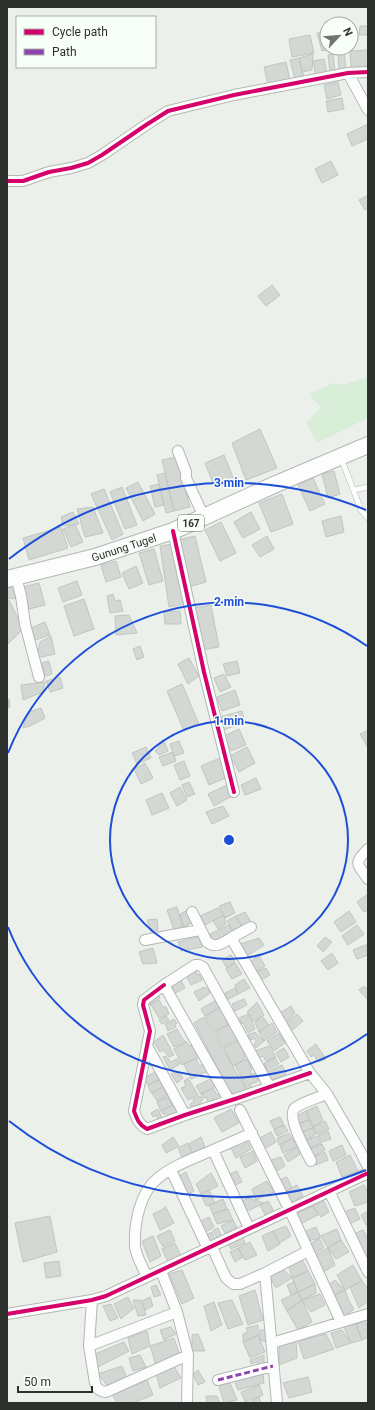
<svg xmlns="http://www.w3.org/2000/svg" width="375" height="1410" viewBox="0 0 375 1410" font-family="Roboto,sans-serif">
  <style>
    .green { fill: #d8eed9 }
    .building { fill: #d4d8d4; stroke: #c2c6c2 }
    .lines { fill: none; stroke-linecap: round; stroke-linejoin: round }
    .lane-casing { stroke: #b3b8b4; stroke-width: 6 }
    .street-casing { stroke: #b3b8b4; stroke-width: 12 }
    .primary-casing { stroke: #b3b8b4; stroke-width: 18 }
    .lane { stroke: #fcfdfc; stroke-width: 5 }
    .street { stroke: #fcfdfc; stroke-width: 10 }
    .primary { stroke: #fcfdfc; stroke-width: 16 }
    .quiet { stroke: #8e44ad; stroke-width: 3; stroke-dasharray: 6 3; stroke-linecap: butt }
    .cycleway-casing { stroke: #f8fff9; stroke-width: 6 }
    .cycleway { stroke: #d6006c; stroke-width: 4 }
    .ring { fill: none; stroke: #1d4ed8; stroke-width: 2 }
    .labels { text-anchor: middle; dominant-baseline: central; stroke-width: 3; stroke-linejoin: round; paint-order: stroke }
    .shield { fill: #f8fff9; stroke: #6a6f6a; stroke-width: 1 }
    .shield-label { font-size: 10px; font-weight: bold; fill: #2d312d }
    .street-label { font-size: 11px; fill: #2d312d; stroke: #f8fff9 }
    .centre { fill: #1d4ed8; stroke: #f8fff9; stroke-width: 2 }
    .ring-label { font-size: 12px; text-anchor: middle; font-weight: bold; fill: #1d4ed8; stroke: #f8fff9; stroke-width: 3; stroke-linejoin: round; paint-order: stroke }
  </style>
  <rect width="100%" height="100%" fill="#ebf0eb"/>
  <!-- green -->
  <path class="green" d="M368,377V418L317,443L306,422L321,408L309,394L333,383L343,385Z"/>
  <!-- building -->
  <path class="building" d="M360,26H368V35H359Z
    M327,30V48L332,49L322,51L317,33Z
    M310,35L314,53L292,57L289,39Z
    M351,38L353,48L337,51V48H351Z
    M368,50V69L351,70L350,51Z
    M344,51L346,69L339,70L338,52Z
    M313,54L312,70L302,72L299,58Z
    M333,54L335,71L330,72L328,55Z
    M299,58L304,77L295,79L290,60Z
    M324,59L327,74L316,76L313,61Z
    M286,62L290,80L268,85L264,67Z
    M338,82L341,95L327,99L324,85Z
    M342,98L344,109L328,112L326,101Z
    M368,124V139L352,146L347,134Z
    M331,161L338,175L322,183L315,169Z
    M368,195V208L365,210L359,200Z
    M272,285L280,295L266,306L258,296Z
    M260,429L277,468L246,480L232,443Z
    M224,455L234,480L215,488L205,463Z
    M177,457L190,507L174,511L162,460Z
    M334,471L340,494L328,498L322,474Z
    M165,473L174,511L166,513L157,475Z
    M313,478L325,504L310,511L298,485Z
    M138,482L155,514L143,521L126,488Z
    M159,484L164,505L155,507L150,486Z
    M122,487L137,525L125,529L110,492Z
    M104,489L123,534L112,540L91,494Z
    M282,494L293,524L271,532L259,503Z
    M93,507L103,533L85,537L77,509Z
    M73,512L79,524L63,526L61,517Z
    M251,512L260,529L243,538L234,522Z
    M341,516L344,532L326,537L322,521Z
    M221,522L236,553L220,561L205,530Z
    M75,524L83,542L71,547L63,529Z
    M61,527L68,548L29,560L23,538Z
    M195,536L206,582L189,587L178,540Z
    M267,536L274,549L260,557L252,545Z
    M173,544L183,604L169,607L160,546Z
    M154,549L163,581L149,585L139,553Z
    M116,561L121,577L106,582L101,565Z
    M136,566L143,583L129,589L122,573Z
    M77,581L82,595L63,602L58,588Z
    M39,583L45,605L29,609L23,587Z
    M15,586L18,599L7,598V588Z
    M113,594L115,601L120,600L123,611L110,613L107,596Z
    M84,599L94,629L74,636L64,606Z
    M7,600H9L23,629L8,644L7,640Z
    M211,605L219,647L201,650L193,608Z
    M180,611L181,624H165L164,612Z
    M129,615L137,633L116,635L115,616Z
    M45,622L50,635L35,640L31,628Z
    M51,636L55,654L37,658L40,642Z
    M140,646L144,657L137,660L133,649Z
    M189,658L199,676L188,684L178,664Z
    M49,661L52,674L45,676L42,663Z
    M237,661L240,673L227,676L223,664Z
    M224,674L231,687L220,692L214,678Z
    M60,677L63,688L50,692L46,681Z
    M45,682L43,692L23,700L21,685Z
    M182,684L199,724L184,731L167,691Z
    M235,690L240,705L222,711L217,697Z
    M9,699L10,707L7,709V706L9,705L7,700Z
    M41,708L45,718L30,726L23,728L28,712Z
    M242,711L245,723L222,730L219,717Z
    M239,729L246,745L231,751L224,736Z
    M368,730V748L360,734Z
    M164,741L168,751L159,755L155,751Z
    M179,741L184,753L174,756L170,744Z
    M146,747L151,758L137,764L132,753Z
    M247,747L255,763L239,772L230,756Z
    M173,752L176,761L163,766L159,757Z
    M220,758L228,777L209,785L201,766Z
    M184,761L190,776L180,780L174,765Z
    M145,763L153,778L141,784L134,769Z
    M256,778L261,789L245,795L241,785Z
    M189,782L195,794L187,797L182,785Z
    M227,785L232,796L214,806L208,794Z
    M180,787L187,800L177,806L170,793Z
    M162,793L169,808L152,815L146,800Z
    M223,806L229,816L212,824L206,812Z
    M368,894V910L364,912L357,902Z
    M230,902L235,913L225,918L219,906Z
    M177,907L183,928L174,930L167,910Z
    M218,908L224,915L205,925L200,916Z
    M188,910L193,922L184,927L180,914Z
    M349,911L356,922L341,932L334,922Z
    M245,912L252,924L243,929L236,916Z
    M224,915L226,924L218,929L213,921Z
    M236,916L242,927L234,932L227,921Z
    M157,919L158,930L151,932L147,920Z
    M229,925L233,934L214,943L210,934Z
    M357,925L364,934L348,945L342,936Z
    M200,936L202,947L181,951L178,942Z
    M325,937L332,942L323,952L317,946Z
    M259,938L264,945L247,956L240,944Z
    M368,944V955L357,959L353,950Z
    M153,948L157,963L143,964L139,952Z
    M332,953L338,963L328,970L321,961Z
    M231,955L235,962L227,968L222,960Z
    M259,955L265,966L256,972L250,962Z
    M235,963L242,974L232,979L226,969Z
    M266,968L270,975L261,980L256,972Z
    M196,971L197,975L199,974L202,980L191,985L186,976Z
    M244,979L250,988L238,994L235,985Z
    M181,980L185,988L175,993L171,985Z
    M364,986L368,990V997L367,999L359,990Z
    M204,987L208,989L210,993L199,1001L194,992Z
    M235,988L238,994L227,1000L225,993Z
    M157,992L160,998L150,1005L147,999Z
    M218,999L221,1006L205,1016L201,1009Z
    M244,999L247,1005L235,1011L232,1004Z
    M159,1000L163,1007H166L169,1014L159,1018L151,1005Z
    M257,1002L264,1015L254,1022L247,1012Z
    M291,1006L295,1013L286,1022L280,1013Z
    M222,1007L231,1023L214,1031L205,1016Z
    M249,1014L255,1029L248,1033L243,1023L242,1024L239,1018Z
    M297,1014L303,1021L291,1031L286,1023Z
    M166,1016L169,1020L162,1024L159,1020Z
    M262,1016L269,1025L259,1032L255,1023Z
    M204,1017L246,1089L232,1095L194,1023Z
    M174,1019L177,1023L175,1024L176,1027L168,1031L165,1024Z
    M272,1023L277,1032L264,1041L259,1032Z
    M231,1024L239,1039L223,1047L215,1032Z
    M177,1029L182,1038L186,1042L174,1047L167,1034Z
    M255,1032L264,1041L256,1048L254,1045L256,1041L255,1038L251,1040L248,1035Z
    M279,1033L285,1043L274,1051L267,1041Z
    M163,1035L174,1055L169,1057L163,1050L160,1052L154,1042Z
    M240,1040L247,1055L244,1057L245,1059L233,1066L224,1048Z
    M187,1042L189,1046L193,1044L199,1057L182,1065L174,1049Z
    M316,1044L326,1059L318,1062L314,1055L311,1057L307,1051Z
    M269,1046L276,1057L266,1061L263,1056L258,1058L255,1051Z
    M284,1048L289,1057L281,1062L276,1053Z
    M166,1056L171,1062L177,1059L180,1064L170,1070L163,1057Z
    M196,1058L199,1066L205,1063L208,1071L191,1079L184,1064Z
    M275,1058L279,1064L267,1070L264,1063Z
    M247,1059L252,1070L250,1071L252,1074L242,1079L235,1065Z
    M282,1065L286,1074L271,1081L267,1072Z
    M157,1071L161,1078L148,1085L144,1078Z
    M176,1071L179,1075H181L183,1078L177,1083L171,1074Z
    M255,1073L259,1081L249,1085L252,1087L247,1090L242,1079Z
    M188,1078L198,1095L188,1100L181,1088L186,1086L184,1081Z
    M212,1078L216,1086L201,1094L196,1086Z
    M159,1080L163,1087L151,1093L148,1085Z
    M163,1087L167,1096L157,1101L152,1093Z
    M213,1088L217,1095L221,1093L223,1098L216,1101L215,1099L208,1102L206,1097L203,1098L201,1094Z
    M200,1096L203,1100L200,1102L201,1104L192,1109L190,1104L194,1102L193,1099Z
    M168,1097L172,1105L161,1111L157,1102Z
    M173,1105L177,1112L168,1117L166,1114H163L161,1111Z
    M317,1106L323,1120L313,1127L306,1111Z
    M158,1109L163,1120L159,1122L156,1115L153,1117L151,1113Z
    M231,1109L239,1123L222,1132L214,1118Z
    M306,1111L310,1119L298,1124L295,1117Z
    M280,1117L284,1125L274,1129L270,1121Z
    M309,1120L313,1128L302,1132L298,1124Z
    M325,1121L329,1129L316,1134L313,1127Z
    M284,1125L288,1131L277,1136L274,1130Z
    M313,1128L316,1134L305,1141L302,1132Z
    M328,1131L331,1139L322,1142L318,1135Z
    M271,1132L276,1142L262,1150L258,1139Z
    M289,1133L292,1138L279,1145L277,1138Z
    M317,1136L321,1143L309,1149L305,1141Z
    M173,1137L179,1146L166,1153L162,1145Z
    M201,1137L206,1150L194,1157L189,1144Z
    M292,1138L297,1147L283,1153L280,1146Z
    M248,1142L251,1149L236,1158L230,1146L236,1143L239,1147Z
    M188,1143L193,1157L184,1162L178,1148Z
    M322,1144L325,1150L314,1156L309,1149Z
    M342,1145L346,1155L333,1161L329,1151Z
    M297,1147L300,1154L288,1162L284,1155Z
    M253,1151L257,1161L245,1168L240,1157Z
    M325,1152L328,1160L316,1165L313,1157Z
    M350,1155L358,1171L342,1177L336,1162Z
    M281,1157L285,1166L273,1173L268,1161Z
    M237,1171L242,1182L231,1187L227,1175Z
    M186,1172L194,1191L186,1196L176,1178Z
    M211,1173L218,1186L201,1194L196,1184Z
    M287,1177L292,1188L283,1193L277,1181Z
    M267,1181L274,1192L256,1200L252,1189Z
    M297,1185L303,1196L288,1204L283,1193Z
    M364,1185L368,1193V1202L355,1206L349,1192Z
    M209,1190L215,1203L206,1206L201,1194Z
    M248,1198L264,1203L244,1213L239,1203Z
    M223,1199L227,1209L213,1214L209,1205Z
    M323,1200L329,1212L321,1217L313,1206Z
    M268,1201L275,1213L266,1217L260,1205Z
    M165,1206L174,1223L160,1230L153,1214L165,1208Z
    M313,1206L318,1215L298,1225L293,1215Z
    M355,1208L360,1219L349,1224L344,1212Z
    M228,1209L233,1220L217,1224L213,1214Z
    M368,1211V1225H366L361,1215Z
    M50,1216L57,1252L23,1262L15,1223Z
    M209,1217L214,1227L204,1233L199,1222Z
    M233,1220L237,1228L225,1233L221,1226Z
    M286,1226L291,1236L279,1243L273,1231Z
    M316,1227L320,1236L319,1238L308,1241L304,1232Z
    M218,1228L223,1239L219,1242L213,1230Z
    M337,1229L341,1240L328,1248L320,1236Z
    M170,1230L175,1241L163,1247L157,1236Z
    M363,1230L368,1239V1260L354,1234Z
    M273,1231L280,1244L268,1251L262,1236Z
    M212,1232L216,1242L211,1245L206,1235Z
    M242,1235L245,1243L231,1249L227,1242Z
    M153,1236L161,1256L150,1262L142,1241Z
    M319,1238L324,1248L315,1253L308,1246Z
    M341,1240L349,1252L336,1259L328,1248Z
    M250,1242L257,1255L245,1260L238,1248Z
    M175,1243L181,1256L168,1262L162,1249Z
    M238,1248L243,1257L235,1262L230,1252Z
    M328,1248L335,1265L320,1274L317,1254Z
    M302,1259L308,1271L292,1278L288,1263Z
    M59,1261L61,1276L46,1278L44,1263Z
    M353,1265L362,1281L345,1290L337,1275Z
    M282,1268L292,1278L276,1288L270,1277Z
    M182,1270L194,1298L182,1304L169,1274Z
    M308,1271L315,1284L298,1292L292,1278Z
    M335,1280L345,1290L334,1295L328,1285Z
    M362,1281L368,1289V1301L359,1308L350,1287Z
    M294,1282L298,1292L291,1295L287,1285Z
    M315,1284L316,1293L302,1300L298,1292Z
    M156,1285L161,1295L154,1297L151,1287Z
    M255,1290L263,1320L248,1325L239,1296Z
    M345,1290L349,1301L354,1309L342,1319L334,1295Z
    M298,1292L302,1300L287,1311L281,1300Z
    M320,1294L325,1305L311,1312L302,1300Z
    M128,1297L134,1308L121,1319L114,1304Z
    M150,1297L153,1306L145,1310L142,1301Z
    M133,1300H141L146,1315L138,1316Z
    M232,1300L243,1324L228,1329L218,1303Z
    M302,1300L312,1322L298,1330L287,1311Z
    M214,1302L222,1325L211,1331L204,1306Z
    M111,1304L118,1318L110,1321L103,1306Z
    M365,1321L368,1327V1337L362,1340L356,1324Z
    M356,1324L362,1340L351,1343L344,1327Z
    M258,1325V1330H266V1342L260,1340V1334L243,1342V1334L248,1332L246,1328Z
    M171,1327L176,1334L164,1340L160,1330Z
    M342,1330L351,1343L336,1348L331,1333Z
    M147,1331L150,1346L132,1354L128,1338Z
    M198,1334L205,1351H192V1335Z
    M326,1334L334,1349L304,1359L298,1341Z
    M258,1335L265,1352L250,1358L243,1342Z
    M174,1338L179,1353L156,1365L150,1346Z
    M296,1339L297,1358L279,1365V1346Z
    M124,1342L129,1351L98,1367L95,1354Z
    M140,1355L146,1367L133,1371L129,1358Z
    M264,1355V1365L259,1366L257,1362L251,1364L250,1360Z
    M122,1366L127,1378L107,1385L98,1374Z
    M174,1366L181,1378L160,1388L156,1373Z
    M198,1370L205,1382L198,1385L193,1374Z
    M263,1373L264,1383L238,1390L234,1380Z
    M308,1377L312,1392L289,1398L283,1383Z
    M147,1380L153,1395L133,1403H117L112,1394Z
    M230,1383L237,1400L224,1403L219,1386Z
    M259,1385L263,1395L245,1402L241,1392Z
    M206,1396H217L220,1403H207Z
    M259,1397L261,1403H249Z"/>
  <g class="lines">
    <!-- lane casing -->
    <g class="lane-casing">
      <path id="lane" d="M341,458L361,510L368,518
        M354,490L368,487"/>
    </g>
    <!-- street casing -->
    <g class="street-casing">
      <path id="street" d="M348,73L368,110
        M7,181H23L49,172L71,168L88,163L102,155L146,125L168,111L234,95L348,73L368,72
        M178,451L186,472V478L204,517
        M173,531L204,672L234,792
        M16,577L21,596L25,624L39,677
        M368,849C353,864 357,863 368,879
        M192,912L207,942C216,949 222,943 231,938L310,1073L327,1094L360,1151L368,1167
        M231,938L251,927
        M145,940L200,930
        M164,985L144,1000L143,1005L150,1031L134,1111C137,1119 139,1125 147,1129L185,1115L238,1098L310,1073
        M147,1046L185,1115
        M229,1100L164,985L195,965H199L203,967L269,1086
        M240,1110L292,1215L341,1322
        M311,1161C306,1151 286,1116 295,1108C302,1102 318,1098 327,1094
        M171,1170L208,1249
        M329,1191L368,1272
        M249,1228L213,1150L252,1133
        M212,1247L226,1278L233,1284H240L265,1273L277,1403
        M265,1273L308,1251
        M147,1277C143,1267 136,1257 135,1246C134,1223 140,1192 158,1178C174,1165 195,1158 213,1150
        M92,1300L89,1346L95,1383C97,1389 99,1391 106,1392L188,1355L177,1312
        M7,1314L92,1300L106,1296L368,1173
        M272,1343L368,1314
        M89,1346L177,1312L161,1271
        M218,1380L273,1366
        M187,1403L188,1355"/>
    </g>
    <!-- primary casing -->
    <g class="primary-casing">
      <path id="primary" d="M7,579L95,557L173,531L276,484L368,445"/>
    </g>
    <!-- lane -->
    <use href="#lane" class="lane"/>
    <!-- street -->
    <use href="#street" class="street"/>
    <!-- primary -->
    <use href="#primary" class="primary"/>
    <!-- quiet -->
    <path class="quiet" d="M218,1380L273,1366"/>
    <!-- cycleway casing -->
    <g class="cycleway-casing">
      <path id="cycleway" d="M7,181H23L49,172L71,168L88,163L102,155L146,125L168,111L234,95L348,73L368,72
        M173,531L204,672L234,792
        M164,985L144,1000L143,1005L150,1031L134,1111C137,1119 139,1125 147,1129L185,1115L238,1098L310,1073
        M7,1314L92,1300L106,1296L368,1173"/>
    </g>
    <!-- cycleway -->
    <use href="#cycleway" class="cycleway"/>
  </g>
  <!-- distance rings -->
  <g class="ring">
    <circle cx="229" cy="840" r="119"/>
    <path d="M367 1034A238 238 0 0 1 8 927M8 753A238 238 0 0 1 367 646"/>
    <path d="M366 1170A357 357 0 0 1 9 1121M9 559A357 357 0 0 1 366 510"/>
  </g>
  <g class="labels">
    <!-- shield labels -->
    <rect class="shield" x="178" y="515" width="26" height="16" rx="3"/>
    <g class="shield-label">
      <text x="191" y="523">167</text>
    </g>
    <!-- street labels -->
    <g class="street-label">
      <text transform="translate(124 548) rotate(-18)">Gunung Tugel</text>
    </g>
  </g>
  <circle cx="229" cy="840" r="6" class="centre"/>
  <g class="ring-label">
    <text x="229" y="487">3 min</text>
    <text x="229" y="606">2 min</text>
    <text x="229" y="725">1 min</text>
  </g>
  <!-- border -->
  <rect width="375" height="1410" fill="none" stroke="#2d312d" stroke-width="16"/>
  <!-- legend -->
  <rect x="16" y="16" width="140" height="52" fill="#f8fff9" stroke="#a7ada7"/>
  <rect x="24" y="29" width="20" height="6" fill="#d6006c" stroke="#a7ada7"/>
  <text x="52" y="36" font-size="12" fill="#2d312d">Cycle path</text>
  <rect x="24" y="49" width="20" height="6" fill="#8e44ad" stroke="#a7ada7"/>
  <text x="52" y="56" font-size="12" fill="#2d312d">Path</text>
  <!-- north arrow -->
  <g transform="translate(339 36) rotate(64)"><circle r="19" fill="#f8fff9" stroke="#a7ada7"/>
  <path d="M0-3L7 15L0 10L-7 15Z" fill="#707470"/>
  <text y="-6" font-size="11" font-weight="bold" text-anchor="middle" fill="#2d312d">N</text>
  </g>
  <!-- scale -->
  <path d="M18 1386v6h74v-6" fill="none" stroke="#2d312d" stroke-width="2"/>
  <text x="24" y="1386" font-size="12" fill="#2d312d" stroke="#f8fff9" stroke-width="3" paint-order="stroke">50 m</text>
</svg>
